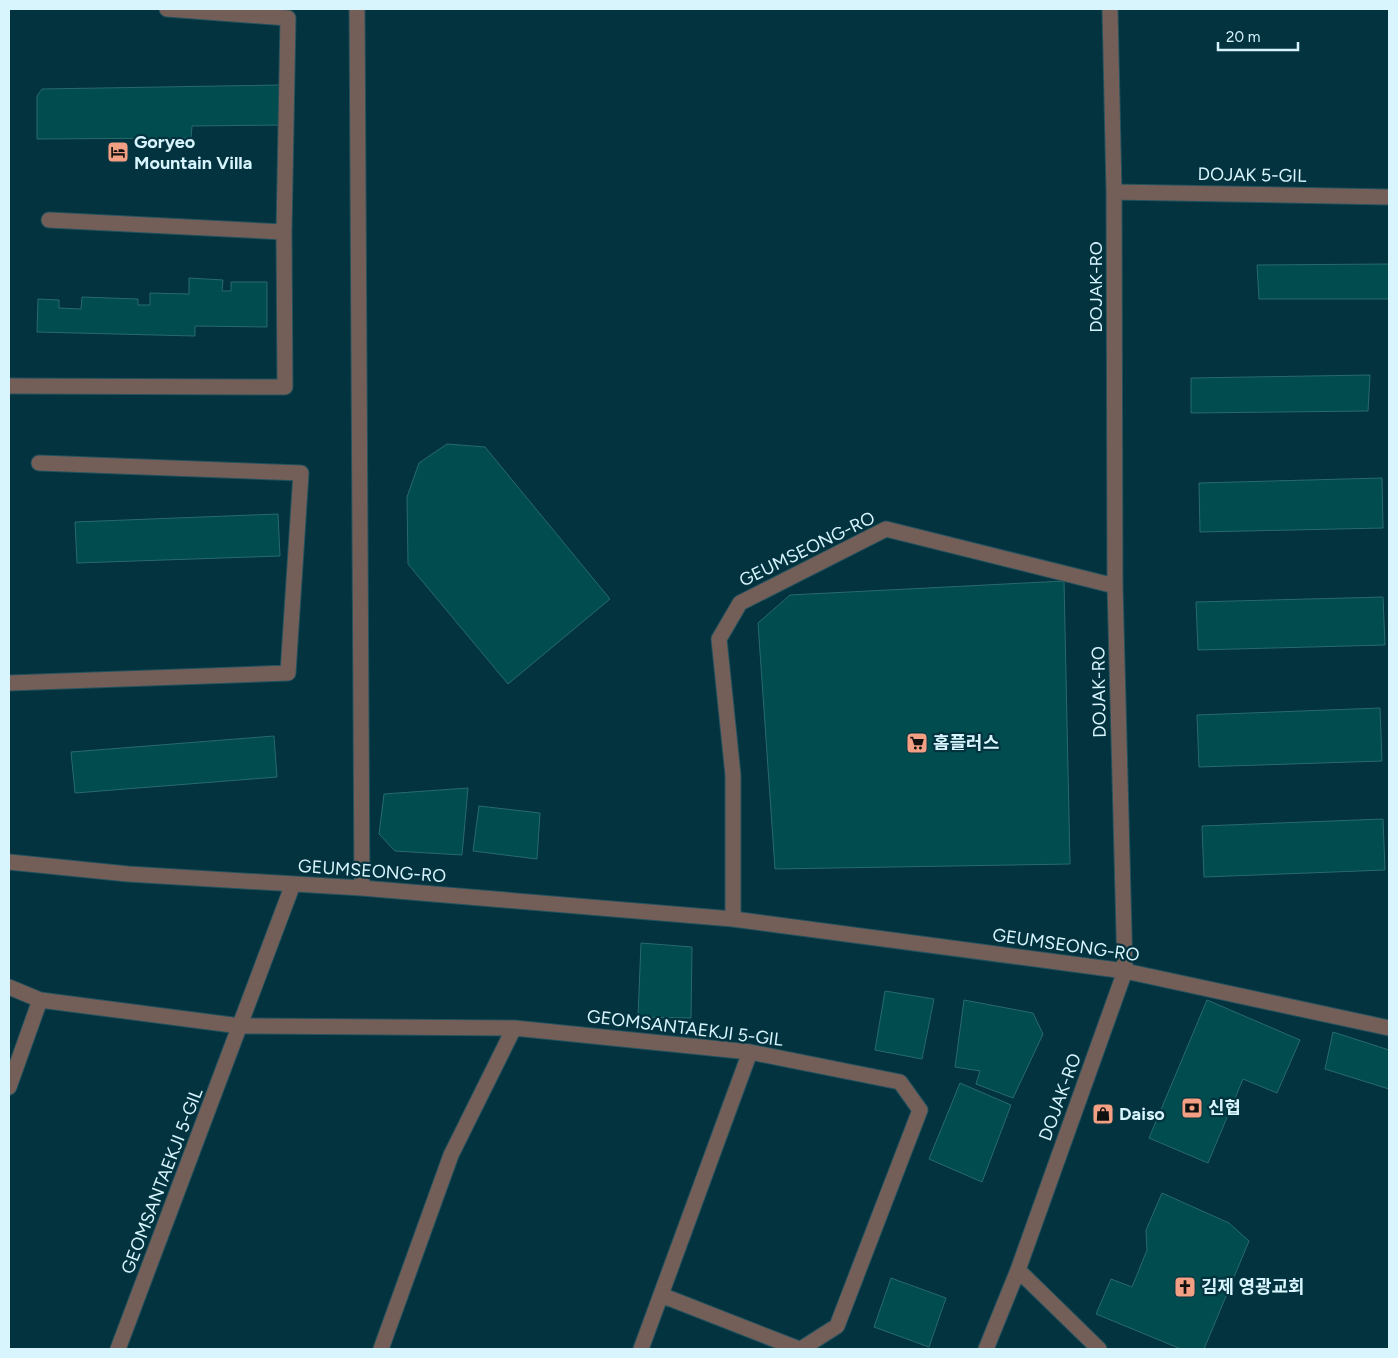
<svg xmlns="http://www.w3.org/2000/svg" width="1398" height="1358" viewBox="0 0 1398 1358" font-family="Figtree,'Noto Sans KR',sans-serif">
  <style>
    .building { fill: #004c4e; stroke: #296a6c }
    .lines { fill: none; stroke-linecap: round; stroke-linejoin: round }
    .minor-casing { stroke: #24525e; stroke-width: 17 }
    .minor { stroke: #745f58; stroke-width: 15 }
    .labels { text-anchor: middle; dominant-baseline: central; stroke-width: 4.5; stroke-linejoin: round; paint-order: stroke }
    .poi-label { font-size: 18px; font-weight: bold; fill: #d8f5fe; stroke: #02333f; text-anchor: start }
    .street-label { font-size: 18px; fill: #d8f5fe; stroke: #02333f }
  </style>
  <rect width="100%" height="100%" fill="#02333f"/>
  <!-- building -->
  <path class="building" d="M280,85L281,125L192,126L191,138L37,139V96L42,89Z
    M1389,264V299H1259L1257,265Z
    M189,278L223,280L222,291H231V282H267V327L195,326V336L37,332L38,299L59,300V308L81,309L82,297L138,299V305H150V293L189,294Z
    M1370,375L1368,411L1191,413V378Z
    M447,444L485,447L610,599L508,684L408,564L407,497L419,463Z
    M1382,478L1383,528L1200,532L1199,483Z
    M278,514L280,556L77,563L75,522Z
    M1064,581L1070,864L775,869L758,623L790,595Z
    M1383,597L1385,645L1198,650L1196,602Z
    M1380,708L1382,761L1199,767L1197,715Z
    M274,736L277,777L75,793L71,752Z
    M468,788L462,855L395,851L379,834L384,794Z
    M479,806L540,813L537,859L473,851Z
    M1383,819L1385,870L1204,877L1202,826Z
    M641,943L692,947L691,1018L638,1017Z
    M885,991L934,999L922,1059L875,1050Z
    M964,1000L1033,1013L1043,1034L1013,1098L976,1084L980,1071L955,1067Z
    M1207,1000L1300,1040L1277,1093L1243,1079L1208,1163L1149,1138Z
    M1333,1032L1389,1050V1089L1325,1069Z
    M960,1083L1011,1105L982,1182L929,1159Z
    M1162,1193L1229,1223L1249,1241L1204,1349H1181L1096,1314L1111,1279L1132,1287L1147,1250L1146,1230Z
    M891,1278L946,1298L929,1347L874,1327Z"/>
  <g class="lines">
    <!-- minor casing -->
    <g class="minor-casing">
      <path id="minor" d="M357,9L362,888
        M1114,192L1389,197
        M49,220L284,232
        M9,386L285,387L284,232L288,18L167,9
        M9,683L288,673L301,473L39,463
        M9,862L128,874L362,888L733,919L1125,971L1389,1028
        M733,919V775L719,639L740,603L886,529L1115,586
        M9,987L40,1000L240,1026L514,1028L750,1052L900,1082L920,1110L837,1326L801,1349
        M9,1087L40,1000
        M1018,1270L1099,1349
        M661,1295L799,1349
        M118,1349L293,884
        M381,1349L451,1155L514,1028
        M641,1349L750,1052
        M986,1349L1018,1270L1125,971L1115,586L1114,192L1110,9"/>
    </g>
    <!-- minor -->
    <use href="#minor" class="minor"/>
  </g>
  <!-- icons -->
  <defs>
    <g id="hotel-square" transform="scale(1.125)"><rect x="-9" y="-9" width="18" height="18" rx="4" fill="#f39f84" stroke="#02333f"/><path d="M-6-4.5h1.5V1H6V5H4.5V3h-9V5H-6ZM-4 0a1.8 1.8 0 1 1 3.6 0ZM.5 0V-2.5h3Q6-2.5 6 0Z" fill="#111"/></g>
    <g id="supermarket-square" transform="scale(1.125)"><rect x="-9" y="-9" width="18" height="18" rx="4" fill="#f39f84" stroke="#02333f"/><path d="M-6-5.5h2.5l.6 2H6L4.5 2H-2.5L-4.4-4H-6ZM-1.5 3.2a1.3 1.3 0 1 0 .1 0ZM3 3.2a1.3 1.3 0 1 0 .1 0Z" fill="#111"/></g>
    <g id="bank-square" transform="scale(1.125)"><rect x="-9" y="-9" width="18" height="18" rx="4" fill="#f39f84" stroke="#02333f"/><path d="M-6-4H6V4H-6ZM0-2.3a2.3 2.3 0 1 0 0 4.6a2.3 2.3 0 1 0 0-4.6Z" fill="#111"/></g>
    <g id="shop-square" transform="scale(1.125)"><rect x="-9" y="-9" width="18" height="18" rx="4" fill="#f39f84" stroke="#02333f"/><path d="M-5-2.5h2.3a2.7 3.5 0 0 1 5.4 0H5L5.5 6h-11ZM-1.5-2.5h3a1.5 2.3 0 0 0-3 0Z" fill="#111"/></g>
    <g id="church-square" transform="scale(1.125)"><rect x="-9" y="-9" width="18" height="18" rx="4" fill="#f39f84" stroke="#02333f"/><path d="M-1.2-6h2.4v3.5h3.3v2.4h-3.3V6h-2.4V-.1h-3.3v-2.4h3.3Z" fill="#111"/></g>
  </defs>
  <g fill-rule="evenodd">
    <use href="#hotel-square" x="118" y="152"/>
    <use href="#supermarket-square" x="917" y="743"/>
    <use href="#bank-square" x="1192" y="1108"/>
    <use href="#shop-square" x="1103" y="1114"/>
    <use href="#church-square" x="1185" y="1287"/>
  </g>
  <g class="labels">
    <!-- poi labels -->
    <g class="poi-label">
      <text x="134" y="142">Goryeo<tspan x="134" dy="21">Mountain Villa</tspan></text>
      <text x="933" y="743">홈플러스</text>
      <text x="1208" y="1108">신협</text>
      <text x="1119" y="1114">Daiso</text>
      <text x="1201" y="1287">김제 영광교회</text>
    </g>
    <!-- street labels -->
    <g class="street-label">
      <text transform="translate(1252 175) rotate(1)">DOJAK 5-GIL</text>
      <text transform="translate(1096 287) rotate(-90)">DOJAK-RO</text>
      <text transform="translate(807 549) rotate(-26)">GEUMSEONG-RO</text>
      <text transform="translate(1099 692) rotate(-91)">DOJAK-RO</text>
      <text transform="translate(372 871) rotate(4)">GEUMSEONG-RO</text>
      <text transform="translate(1066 945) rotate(8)">GEUMSEONG-RO</text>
      <text transform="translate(685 1028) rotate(7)">GEOMSANTAEKJI 5-GIL</text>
      <text transform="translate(1060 1097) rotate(-70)">DOJAK-RO</text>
      <text transform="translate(162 1181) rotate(-69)">GEOMSANTAEKJI 5-GIL</text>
    </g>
  </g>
  <!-- border -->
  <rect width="1398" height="1358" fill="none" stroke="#d8f5fe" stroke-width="20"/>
  <!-- scale -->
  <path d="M1218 42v8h80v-8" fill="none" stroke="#d8f5fe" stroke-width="2.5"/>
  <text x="1226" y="42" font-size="15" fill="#d8f5fe" stroke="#02333f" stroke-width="4" paint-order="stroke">20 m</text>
</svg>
